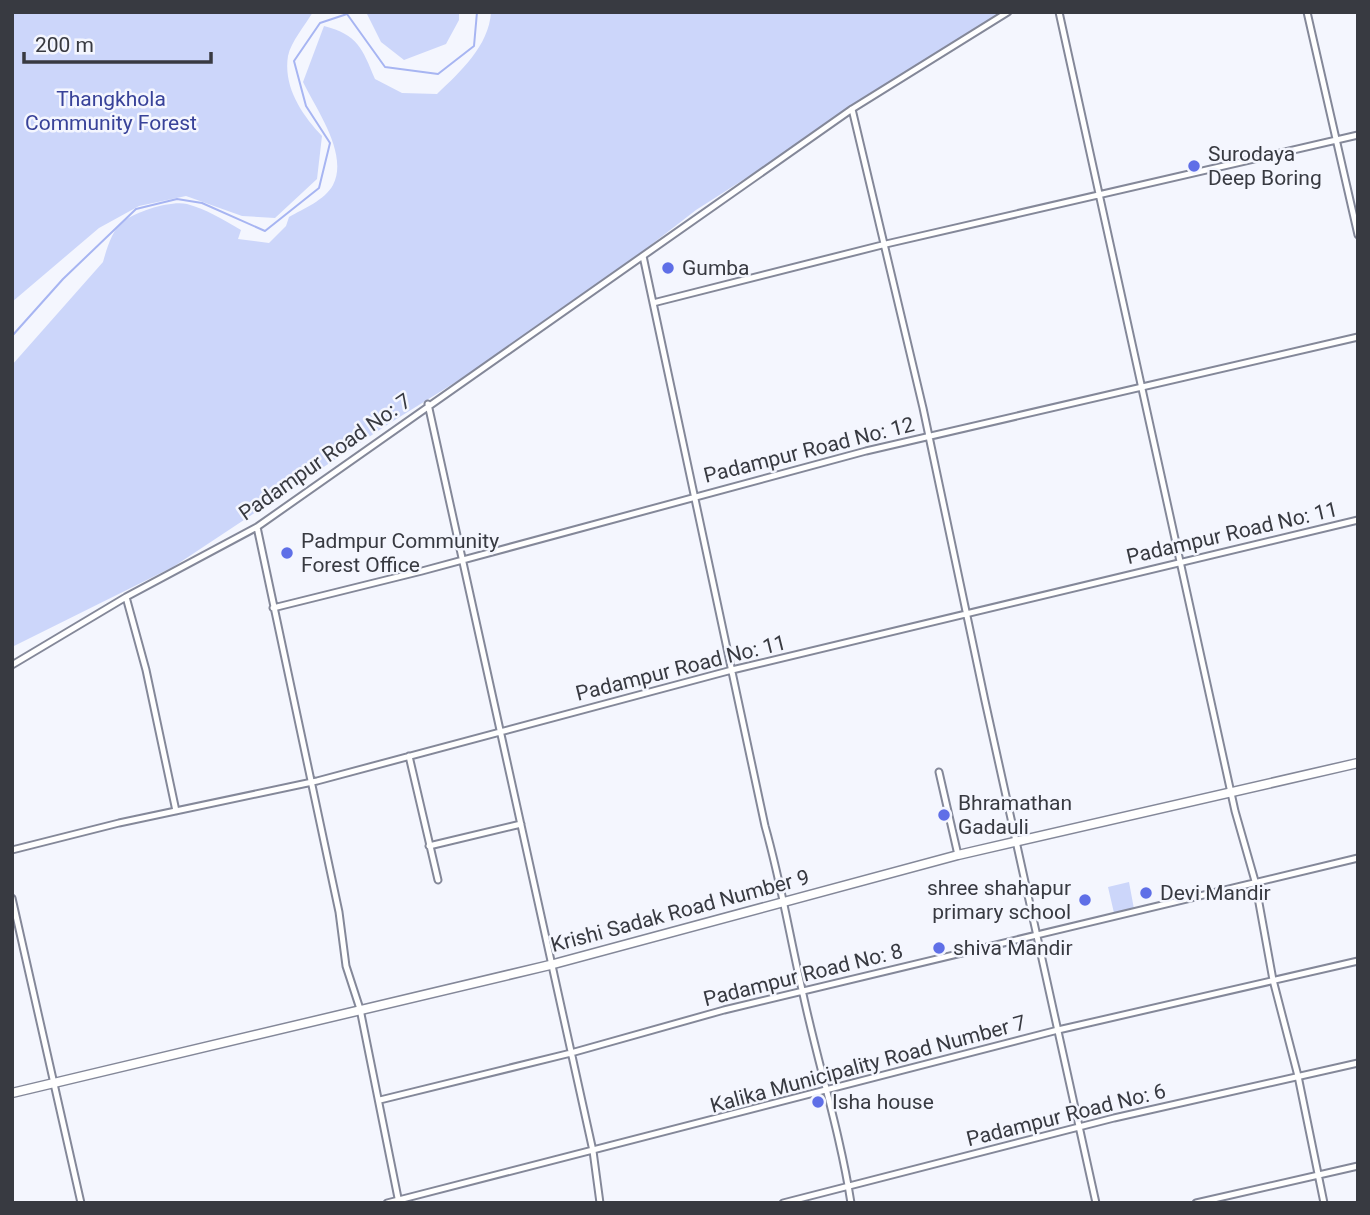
<svg xmlns="http://www.w3.org/2000/svg" width="1370" height="1215" viewBox="0 0 1370 1215" font-family="Roboto,sans-serif">
  <style>
    .green { fill: #ccd6fa }
    .lines { fill: none; stroke-linecap: round; stroke-linejoin: round }
    .stream { stroke: #a7b5f2; stroke-width: 2 }
    .street-casing { stroke: #848899; stroke-width: 9 }
    .secondary-casing { stroke: #848899; stroke-width: 11 }
    .street { stroke: #fff; stroke-width: 5 }
    .secondary { stroke: #fff; stroke-width: 8 }
    .poi-dot { fill: #5f6fe7; stroke: #f4f6fe; stroke-width: 2.5 }
    .labels { text-anchor: middle; dominant-baseline: central; stroke-width: 5; stroke-linejoin: round; paint-order: stroke }
    .park-label { font-size: 21px; fill: #384299; stroke: #f4f6fe }
    .poi-label { font-size: 21px; fill: #383a41; stroke: #f4f6fe; text-anchor: start }
    .street-label { font-size: 21px; fill: #383a41; stroke: #f4f6fe }
  </style>
  <rect width="100%" height="100%" fill="#f4f6fe"/>
  <!-- green -->
  <path class="green" d="M12,12H313C305,25 291,42 288,56C283,87 302,115 322,136L317,179L275,218L242,216L186,196L139,206L99,228L12,302Z
    M366,12H459V20L446,44L404,60L381,42Z
    M491,12H1006L696,210L549,324L390,423L173,567L12,647V365L103,262C107,248 112,229 125,220C138,211 172,200 187,204C206,209 224,220 241,230L238,239L269,243L286,226L289,217C303,209 325,200 333,185C349,154 316,109 303,82L324,26C358,35 362,48 375,79L402,93L437,94C460,72 489,46 491,12Z
    M1129,882L1134,909L1114,913L1108,887Z"/>
  <g class="lines">
    <!-- stream -->
    <path class="stream" d="M12,336L63,279L136,209L177,199L202,203L265,231L319,188L330,143L306,106L294,61L320,23L347,14L385,67L438,74L474,46L477,12"/>
    <!-- street casing -->
    <g class="street-casing">
      <path id="street" d="M1059,12L1235,811L1255,881L1273,980L1298,1076L1324,1203
        M1307,12L1358,235
        M852,109L923,408L985,701L1096,1203
        M643,256L765,826C781,882 790,938 803,994C818,1064 840,1132 851,1203
        M653,303L886,244L1358,135
        M428,404L593,1151L600,1203
        M257,527L339,912L346,966L360,1009L399,1203
        M126,597L146,670L176,811
        M273,608L422,571L866,451L1358,337
        M12,665L126,597L257,527L852,109L1008,12
        M409,756L438,880
        M939,772L958,855
        M429,846L521,824
        M12,850L119,823L317,781L732,670L1358,520
        M12,898L81,1203
        M380,1100L571,1053L724,1010L1358,858
        M387,1203L1058,1030L1358,961
        M783,1203L1114,1118L1358,1063
        M1196,1203L1358,1166"/>
    </g>
    <!-- secondary casing -->
    <g class="secondary-casing">
      <path id="secondary" d="M12,1093L550,965L958,855L1358,763"/>
    </g>
    <!-- street -->
    <use href="#street" class="street"/>
    <!-- secondary -->
    <use href="#secondary" class="secondary"/>
  </g>
  <!-- markers -->
  <g class="poi-dot">
    <circle cx="1194" cy="166" r="7"/>
    <circle cx="668" cy="268" r="7"/>
    <circle cx="287" cy="553" r="7"/>
    <circle cx="944" cy="815" r="7"/>
    <circle cx="1146" cy="893" r="7"/>
    <circle cx="1085" cy="900" r="7"/>
    <circle cx="939" cy="948" r="7"/>
    <circle cx="818" cy="1102" r="7"/>
  </g>
  <g class="labels">
    <!-- park labels -->
    <g class="park-label">
      <text x="111" y="99">Thangkhola<tspan x="111" dy="24">Community Forest</tspan></text>
    </g>
    <!-- poi labels -->
    <g class="poi-label">
      <text x="1208" y="154">Surodaya<tspan x="1208" dy="24">Deep Boring</tspan></text>
      <text x="682" y="268">Gumba</text>
      <text x="301" y="541">Padmpur Community<tspan x="301" dy="24">Forest Office</tspan></text>
      <text x="958" y="803">Bhramathan<tspan x="958" dy="24">Gadauli</tspan></text>
      <text x="1071" y="888" text-anchor="end">shree shahapur<tspan x="1071" dy="24">primary school</tspan></text>
      <text x="1160" y="893">Devi Mandir</text>
      <text x="953" y="948">shiva Mandir</text>
      <text x="832" y="1102">Isha house</text>
    </g>
    <!-- street labels -->
    <g class="street-label">
      <text transform="translate(809 450) rotate(-14)">Padampur Road No: 12</text>
      <text transform="translate(325 457) rotate(-35)">Padampur Road No: 7</text>
      <text transform="translate(1232 533) rotate(-13)">Padampur Road No: 11</text>
      <text transform="translate(681 668) rotate(-14)">Padampur Road No: 11</text>
      <text transform="translate(680 911) rotate(-15)">Krishi Sadak Road Number 9</text>
      <text transform="translate(803 975) rotate(-14)">Padampur Road No: 8</text>
      <text transform="translate(868 1064) rotate(-15)">Kalika Municipality Road Number 7</text>
      <text transform="translate(1066 1115) rotate(-14)">Padampur Road No: 6</text>
    </g>
  </g>
  <!-- border -->
  <rect width="1370" height="1215" fill="none" stroke="#383a41" stroke-width="28"/>
  <!-- scale -->
  <path d="M24 52v10h187v-10" fill="none" stroke="#383a41" stroke-width="3.5"/>
  <text x="35" y="52" font-size="21" fill="#383a41" stroke="#f4f6fe" stroke-width="5" paint-order="stroke">200 m</text>
</svg>
